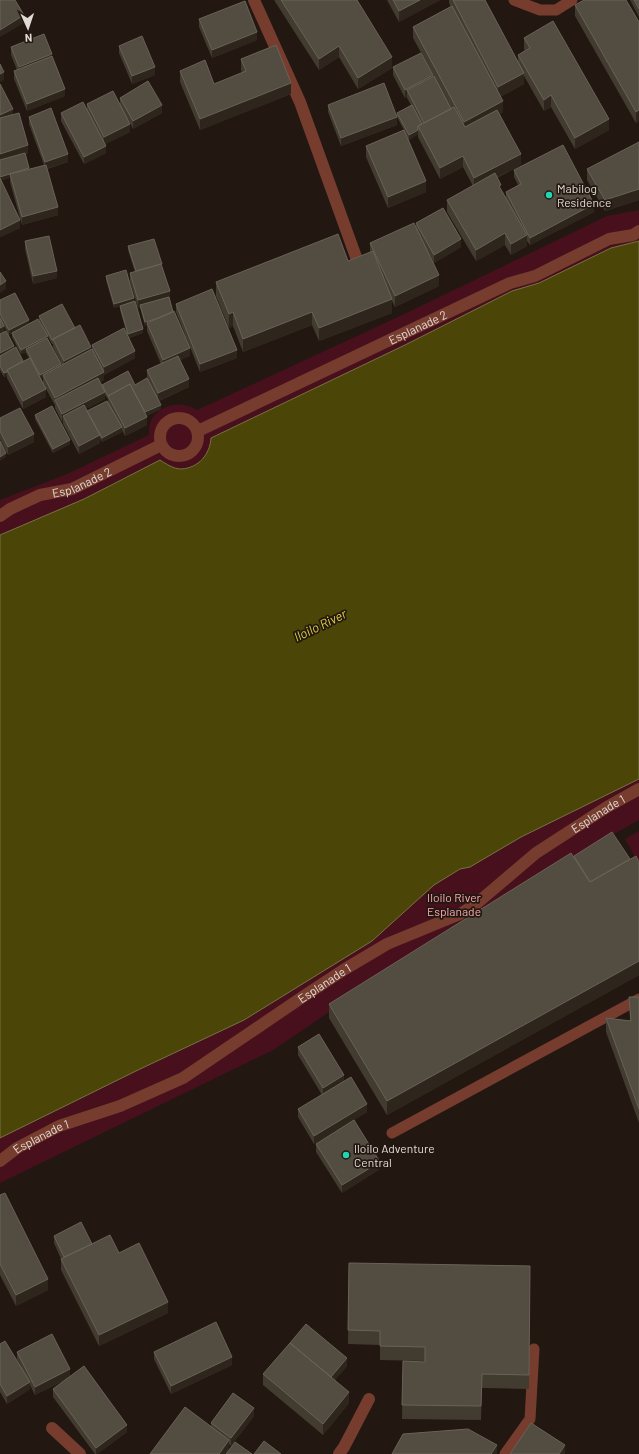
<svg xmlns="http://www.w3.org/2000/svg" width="639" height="1454" viewBox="0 0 639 1454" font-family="Barlow,sans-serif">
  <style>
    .green { fill: #47101c }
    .water { fill: #4b4608; stroke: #787245 }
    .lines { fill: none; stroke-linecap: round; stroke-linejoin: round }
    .lane { stroke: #763c2e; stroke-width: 11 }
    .street { stroke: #763c2e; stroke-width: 12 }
    .wall { fill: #423b2f; fill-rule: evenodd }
    .shaded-wall { fill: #2e261c }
    .building { fill: #534c41; stroke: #696258 }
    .poi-dot { fill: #20d5b0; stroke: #231811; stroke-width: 1.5 }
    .labels { text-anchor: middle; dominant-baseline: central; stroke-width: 3.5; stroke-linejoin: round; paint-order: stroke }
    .poi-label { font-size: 12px; fill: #e1d9d4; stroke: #231811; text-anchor: start }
    .street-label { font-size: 12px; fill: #e1d9d4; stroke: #231811 }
    .park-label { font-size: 12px; fill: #f8a8b2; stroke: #231811 }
    .water-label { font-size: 13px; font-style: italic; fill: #dcd03e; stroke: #231811 }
  </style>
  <rect width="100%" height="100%" fill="#231811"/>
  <!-- green -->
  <path class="green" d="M639,210V273L240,461L180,469L169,466L160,461L109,485L115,509L15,529L0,535V500L67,474L149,435C149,430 149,424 152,419C161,403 183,401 197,410L398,317L607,216Z
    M639,739V820L605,839L366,987L273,1050L0,1183V1105L434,885L460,869L469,867Z
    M639,831V864L625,839Z"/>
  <!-- water -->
  <path class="water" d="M639,241V779L521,837L470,867L460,869L434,885L372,941L244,1020L138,1070L0,1138V535L84,499L160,460C166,464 174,469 181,469C199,468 210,454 211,438L405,345L512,291L539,283L611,248Z"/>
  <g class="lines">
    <!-- lane -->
    <path class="lane" d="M514,0L540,10H556L572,0
      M392,1133L639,999
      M505,1454L530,1419L534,1349"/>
    <!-- street -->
    <g class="street">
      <path d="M254,0L300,102L356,257"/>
      <circle cx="179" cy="437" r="19"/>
      <path id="s1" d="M198,431L510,283L535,276L609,239L633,235L639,231"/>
      <path id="s2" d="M0,516L10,509L40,495L72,489L161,445"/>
      <path id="s3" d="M0,1161L17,1148L59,1126L120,1106L183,1078L304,996L345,969L387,944L460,914L476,904L536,853L607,807L639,789"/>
      <path d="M52,1428L80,1454"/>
      <path d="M339,1454L344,1447L369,1399"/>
    </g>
  </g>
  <!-- wall -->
  <path class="wall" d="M274,0H357L392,68L358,89L339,57L319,70Z
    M387,0H440L399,22Z
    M449,0H485L518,62V55L525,50L524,49V38L609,130L575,149L551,107L544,111L524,76V84L500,97L503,112L500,114L521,165L497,178L501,190L506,198V192L518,185L514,177V170L594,212L530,245L527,241V246L511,255L505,245L476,261L447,212V200L473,186L463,167L440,179L418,137V134L409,140L404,131L426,192L388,208L366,157V146L404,130L397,117V113L411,105L407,98V97L405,98L393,75V67L433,77L434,76L413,38V27L451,7L449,3Z
    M630,0H639V17Z
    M575,5L639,22V121L636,123L575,16Z
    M199,19L257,40L212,58L199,27Z
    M119,46L155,75L132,84L119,53Z
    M11,47L52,56L65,96L27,111L14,79V71L17,70L11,55Z
    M241,59L291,94L200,130L180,82V71L214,84L242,73L241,70Z
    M0,84L28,153L25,154L29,169L44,165L29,124V117L68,162L47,169L58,215L22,225L10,182V178L1,180L20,228L0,237Z
    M120,98L162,113L133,129L128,119L130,132L105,144L106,153L84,164L61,121V113L87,111V104H120Z
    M328,105L397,125L341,146L328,112Z
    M639,142V200L605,211L587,180V169Z
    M416,223L461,247L434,263L428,251L439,286L395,307L392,301V313L319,341L312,325L243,352L233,326L229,328L216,296V282L348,261L370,252V243L416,226Z
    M25,241L57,278L33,284L25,249Z
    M128,246L162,266L169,299L173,312L190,356L180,360L189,387L159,401L161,409L146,416L147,425L125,436L122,430V432L102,442L100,438V443L79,454L63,424V422H62L55,408V405L46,389V397L23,409L7,378V376L4,377L0,370V300L29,324L9,335L4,326V332L14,348L23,361L29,358L26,353V352L21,354L12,337V333L48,339L61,366L62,365L53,347V344H52L39,320V316L75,328L91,349L92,350V345L127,334L120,310V306L114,308L106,280V276L134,301L143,333L129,338L135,358L104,375V380L100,382L102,385H150L147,378V370L161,364L147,331V326H145L140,307L138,308L130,281V273L135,272L128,250ZM43,377V383L41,378ZM105,395L108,399V402L87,412L86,409L105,399Z
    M176,304L237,358L200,372L176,312Z
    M35,415L70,444L53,453L35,419Z
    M0,418L34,442L8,455L0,439Z
    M574,856L630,859L639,862V975L387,1115L329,1018V1004Z
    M629,997H639V1123L606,1032V1018L630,1021Z
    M298,1047L344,1081L367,1112L314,1144L298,1117V1109L322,1095L298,1055Z
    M316,1144L380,1169L342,1193L316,1152Z
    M0,1195L48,1290L16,1306L0,1275Z
    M54,1236L92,1244L119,1253L168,1313L99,1346L61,1270V1259L54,1243Z
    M349,1263L530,1266L529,1389L482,1388L481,1420L402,1419L403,1361L425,1362V1361L380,1360V1345L348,1344Z
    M0,1344L21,1366L17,1359V1352L70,1377L127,1432L97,1454H95L53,1397V1389L67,1379L35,1395L30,1385V1389L7,1404L0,1392Z
    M154,1352L232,1365L171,1394L154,1359Z
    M347,1366L335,1380L349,1403L323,1435L263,1385V1374Z
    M254,1416L231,1446L229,1444V1449L150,1454L211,1426V1423Z"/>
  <!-- shaded-wall -->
  <path class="shaded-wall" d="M420,0H440L399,22V11Z
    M24,15V23L0,37V30Z
    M257,32V40L212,58V50Z
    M339,46V57L319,70V59Z
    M52,54V62L19,75V67Z
    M392,57V68L358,89V78Z
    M155,67V75L132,84V76Z
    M4,72V80L0,82V74Z
    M524,73V84L498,98V87Z
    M433,75V83L407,90V97L405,98V90Z
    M291,83V94L200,130V119Z
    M65,89V96L27,111V104Z
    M551,95V107L544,111V100Z
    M503,101V112L464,133V122Z
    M162,105V113L133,129V121Z
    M13,109V116L0,123V115Z
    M639,110V121L636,123V112Z
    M397,117V125L341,146V138Z
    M609,119V130L575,149V138Z
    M130,124V132L104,145V137Z
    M418,130V134L409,140V135Z
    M28,145V153L0,162V154Z
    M106,146V153L84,164V157Z
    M68,154V162L45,169V162Z
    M521,154V165L474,189V178Z
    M463,156V167L440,179V168Z
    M29,168V172L10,174V178L0,181V177Z
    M426,181V192L388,208V197Z
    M639,189V200L605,211V200Z
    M594,204V212L530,245V238Z
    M58,207V215L22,225V217Z
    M20,220V228L0,237V230Z
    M505,233V245L476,261V250Z
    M527,235V246L511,255V244Z
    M461,239V247L434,263V255Z
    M57,271V278L33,284V276Z
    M439,275V286L395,307V296Z
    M6,281V289L0,293V285Z
    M170,291V299L140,305V307L138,308V300Z
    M134,298V302L114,308V304Z
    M392,299V313L319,341V328Z
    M233,312V326L229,328V314Z
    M312,312V325L243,352V339Z
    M174,313L147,323V326H145V322Z
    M29,320V324L9,335V330Z
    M4,326V334L0,336V328Z
    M143,329V333L128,338V334Z
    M48,336V340L26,349V352L21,354V350Z
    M14,346V350L0,357V353Z
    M91,347V354L64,369V361Z
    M190,348V356L163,368V360Z
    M237,350V358L200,372V364Z
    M135,351V358L104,375V380L57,405L55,401V398L104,372V367Z
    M61,364V368L43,375V377L40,379V375Z
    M7,372V376L4,377V373Z
    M189,379V387L158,401V393Z
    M46,389V397L23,409V401Z
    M105,392V399L65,420L63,416V422H62V414Z
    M161,405V409L145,416V412Z
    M147,417V425L125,436V428Z
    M122,427V432L102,442V438Z
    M34,434V442L8,455V447Z
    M100,435V443L79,454V446Z
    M70,440V444L53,453V449Z
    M6,453V457L0,461V457Z
    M639,961V975L387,1115V1101Z
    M344,1075V1083L323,1095V1088Z
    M367,1104V1112L314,1144V1136Z
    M380,1162V1169L342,1193V1185Z
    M48,1279V1290L16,1306V1295Z
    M168,1302V1313L99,1346V1335Z
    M232,1357V1365L171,1394V1386Z
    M347,1358V1366L330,1386V1378Z
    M70,1369V1377L35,1395V1387Z
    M30,1382V1389L7,1404V1396Z
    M349,1392V1403L323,1435V1424Z
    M254,1408V1416L231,1446V1438Z
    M127,1425V1432L97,1454H96V1448Z
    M229,1440V1451L227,1454H219Z
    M497,1445V1454H491Z
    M565,1445V1454H559Z"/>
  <!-- building -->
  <path class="building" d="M0,0H15L24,15L0,30Z
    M281,0H357L392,57L358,78L339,46L319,59Z
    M393,0H420L399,11Z
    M453,0H485L524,73L498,87Z
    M584,0H626L639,22V110L636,112L575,5Z
    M634,0H639V9Z
    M245,1L257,32L212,50L199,19Z
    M452,6L503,101L464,122L413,27Z
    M553,21L609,119L575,138L551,95L544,100L518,55L530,48L524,38Z
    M44,34L52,54L19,67L11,47Z
    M142,36L155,67L132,76L119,46Z
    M276,45L291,83L200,119L180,71L205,60L214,84L246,71L241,59Z
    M421,53L433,75L405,90L393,67Z
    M52,56L65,89L27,104L14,71Z
    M0,64L4,72L0,74Z
    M434,76L451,109L424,123L407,90Z
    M148,81L162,105L133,121L120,98Z
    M384,83L397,117L341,138L328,105Z
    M0,84L13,109L0,115Z
    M113,91L130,124L104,137L87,104Z
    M83,102L106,146L84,157L61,113Z
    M412,105L422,124L418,126V130L409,135L397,113Z
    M454,107L465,127L497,110L521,154L474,178L463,156L440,168L418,126Z
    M51,108L68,154L45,162L29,117Z
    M19,113L28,145L0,154V118Z
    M404,130L426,181L388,197L366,146Z
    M639,142V189L605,200L587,169Z
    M563,145L594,204L530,238L506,192L521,184L514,170Z
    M25,153L29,168L0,177V160Z
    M46,165L58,207L22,217L10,174Z
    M495,173L501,185L499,186L527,235L511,244L505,233L476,250L447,200Z
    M0,178L20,220L0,230Z
    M443,208L461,239L434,255L416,223Z
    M414,223L439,275L395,296L370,243Z
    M338,234L348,261L373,251L392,299L319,328L312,312L243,339L233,312L229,314L216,282Z
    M49,236L57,271L33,276L25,241Z
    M154,239L162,264H161L136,271L128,246Z
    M161,264L170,291L138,300L130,273Z
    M126,270L134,298L114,304L106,276Z
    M0,272L6,281L0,285Z
    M212,289L237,350L200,364L176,304Z
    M15,293L29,320L9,330L0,314V300Z
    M169,297L173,312L159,318L145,322L140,305Z
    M135,301L143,329L128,334L120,306Z
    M62,304L75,328L53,339V340H52L39,316Z
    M174,311L190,348L163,360L147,323Z
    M0,318L4,326L0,328Z
    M38,319L48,336L21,350L12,333Z
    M80,325L91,347L64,361L53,339Z
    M124,328L135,351L104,367L92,345Z
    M6,331L14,346L0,353V334Z
    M47,338L61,364L40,375L26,349Z
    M16,347L23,361L7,370V372L4,373L0,366V356Z
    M92,349L104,372L55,398L43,375Z
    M178,356L189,379L158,393L147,370Z
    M30,358L46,389L23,401L7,370Z
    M128,371L135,385L147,378L161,405L145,412L131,386L130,384L108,396L102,385Z
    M98,378L105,392L62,414L55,400Z
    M130,384L147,417L125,428L108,396Z
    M107,401L122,427L102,438L87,411Z
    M84,405L100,435L79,446L63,416Z
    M52,406L70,440L53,449L35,415Z
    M20,408L34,434L8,447L0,431V418Z
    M0,441L6,453L0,457Z
    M612,832L630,859L590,882L574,856Z
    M571,853L590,882L636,856L639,862V961L387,1101L329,1004Z
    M629,997H639V1109L606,1018L631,1021Z
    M319,1034L344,1075L323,1088L298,1047Z
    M351,1077L367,1104L314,1136L298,1109Z
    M354,1120L380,1162L342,1185L316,1144Z
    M5,1193L48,1279L16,1295L0,1264V1195Z
    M81,1222L92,1244L64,1257L54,1236Z
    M110,1235L119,1253L139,1243L168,1302L99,1335L61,1259Z
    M349,1263L530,1266L529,1375L482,1374L481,1406L402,1405L403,1361L425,1362V1347L380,1346V1331L348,1330Z
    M216,1322L232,1357L171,1386L154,1352Z
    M306,1324L347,1358L331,1377L290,1343Z
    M52,1334L70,1369L35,1387L17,1352Z
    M5,1341L30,1382L7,1396L0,1384V1344Z
    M290,1343L349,1392L323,1424L263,1374Z
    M84,1366L127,1425L96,1448L53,1389Z
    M233,1393L254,1408L231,1438L211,1423Z
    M185,1407L229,1440L219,1454H150Z
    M531,1423L565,1445L559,1454H510Z
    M468,1429L497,1445L491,1454H392L403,1434Z
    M264,1441L281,1454H254Z
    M235,1442L252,1454H226Z"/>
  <!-- markers -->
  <g class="poi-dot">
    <circle cx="549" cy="195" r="4"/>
    <circle cx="346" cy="1155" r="4"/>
  </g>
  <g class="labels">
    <!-- poi labels -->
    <g class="poi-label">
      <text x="557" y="188">Mabilog<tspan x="557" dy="14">Residence</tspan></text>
      <text x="354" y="1148">Iloilo Adventure<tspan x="354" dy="14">Central</tspan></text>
    </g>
    <!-- street labels -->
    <g class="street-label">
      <text stroke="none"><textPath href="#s1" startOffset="243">Esplanade 2</textPath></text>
      <text stroke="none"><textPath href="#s2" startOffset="89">Esplanade 2</textPath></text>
      <text stroke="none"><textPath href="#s3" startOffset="696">Esplanade 1</textPath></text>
      <text stroke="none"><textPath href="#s3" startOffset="372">Esplanade 1</textPath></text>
      <text stroke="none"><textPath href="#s3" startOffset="48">Esplanade 1</textPath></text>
    </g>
    <!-- park labels -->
    <g class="park-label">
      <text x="454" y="897">Iloilo River<tspan x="454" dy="14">Esplanade</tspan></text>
    </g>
    <!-- water labels -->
    <g class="water-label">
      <text transform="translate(320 625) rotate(-26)">Iloilo River</text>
    </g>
  </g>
  <!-- north arrow -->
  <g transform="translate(28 28) rotate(177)" stroke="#231811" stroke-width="3" paint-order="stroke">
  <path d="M0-3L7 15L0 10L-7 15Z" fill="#e1d9d4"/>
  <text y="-6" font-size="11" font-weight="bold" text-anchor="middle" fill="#e1d9d4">N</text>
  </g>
</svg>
